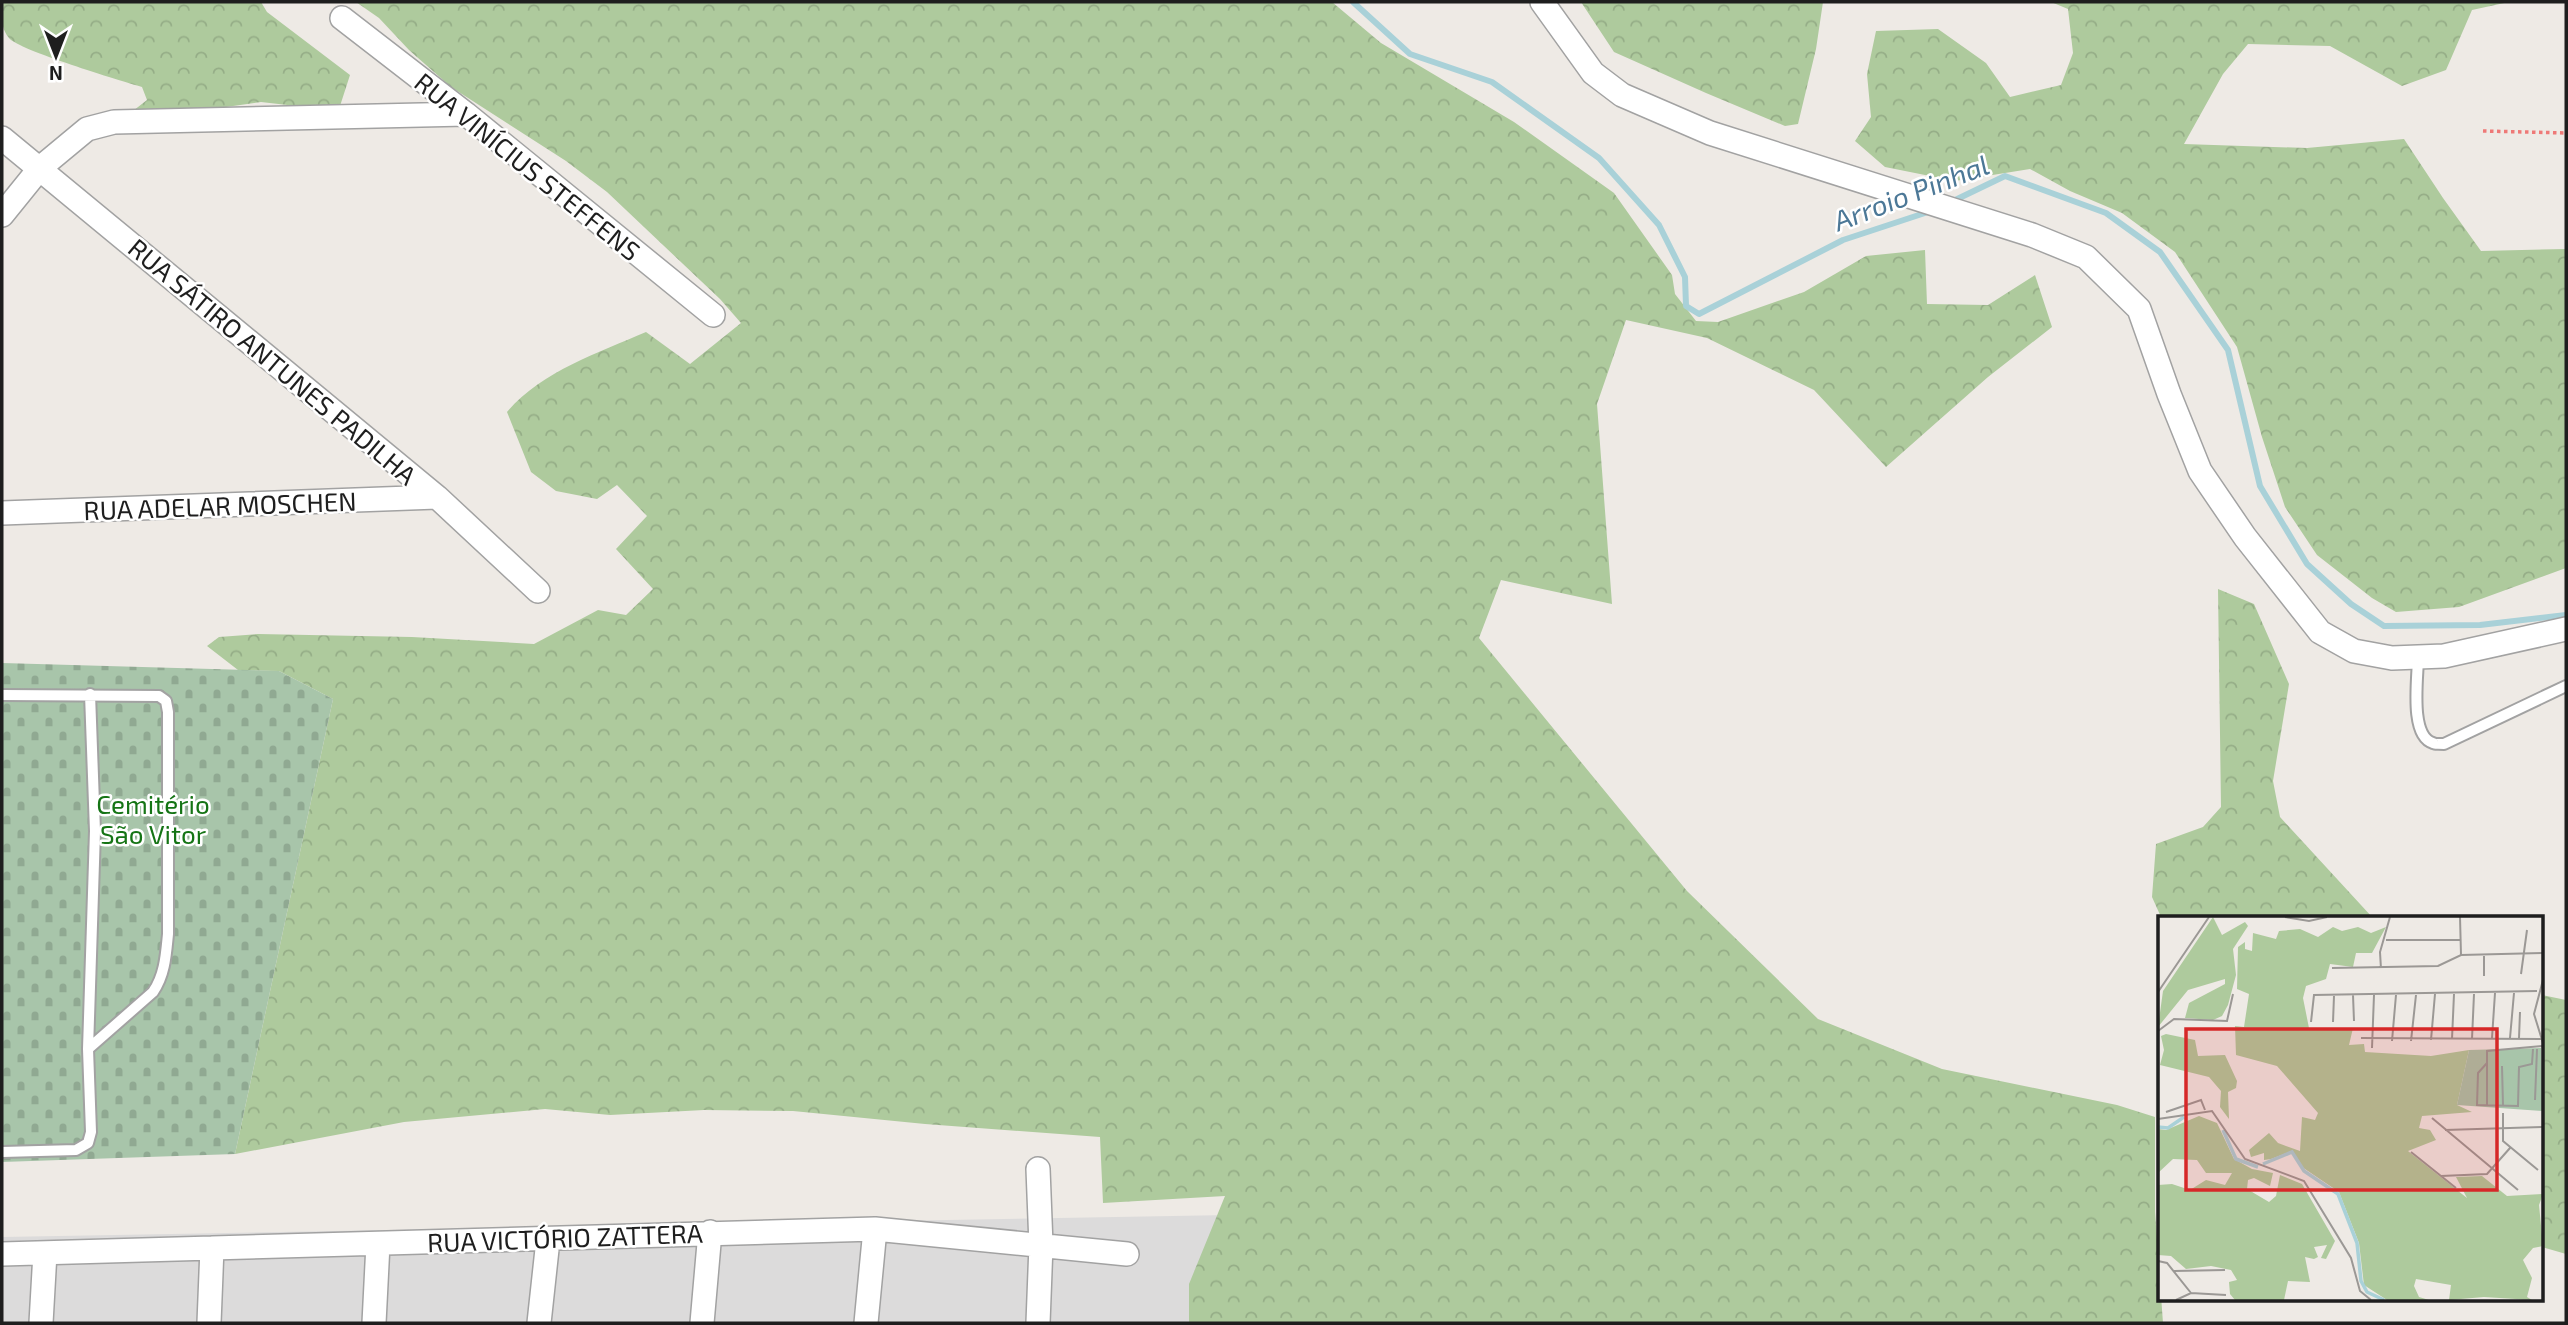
<svg xmlns="http://www.w3.org/2000/svg" width="2568" height="1325" viewBox="0 0 2568 1325" font-family="'Exo 2',sans-serif">
  <style>
    .residential { fill: #dcdbdb }
    .forest { fill: url(#forest-crowns) }
    .cemetery { fill: url(#cemetery-stones) }
    .lines { fill: none; stroke-linecap: round; stroke-linejoin: round }
    .stream { stroke: #a9d1d8; stroke-width: 6 }
    .service-casing { stroke: #a2a2a2; stroke-width: 14 }
    .minor-casing { stroke: #a2a2a2; stroke-width: 26 }
    .path { stroke: #ee7977; stroke-width: 3.5; stroke-dasharray: 3.5 3.5; stroke-linecap: butt }
    .service { stroke: #fff; stroke-width: 10 }
    .minor { stroke: #fff; stroke-width: 23 }
    .labels { text-anchor: middle; dominant-baseline: central; stroke-width: 5; stroke-linejoin: round; paint-order: stroke }
    .street-label { font-size: 26px; fill: #1e1e1e; stroke: #fff }
    .park-label { font-size: 26px; fill: #157415; stroke: #fff }
    .water-label { font-size: 28px; font-style: italic; fill: #4c7897; stroke: #fff }
    .inset-river { fill: none; stroke: #a9d1d8; stroke-width: 3.5 }
    .inset-road { fill: none; stroke: #9b9895; stroke-width: 2 }
    .view { fill: #d62828; fill-opacity: 0.15; stroke: #d62828; stroke-width: 3.5 }
    .inset-edge { fill: none; stroke: #1e1e1e; stroke-width: 3.5 }
  </style>
  <defs>
    <pattern id="forest-crowns" width="20" height="18" patternUnits="userSpaceOnUse" patternTransform="scale(1.75)"><rect width="20" height="18" fill="#aeca9d"/><path d="M2 6a3 3 0 1 1 6 0M12 15a3 3 0 1 1 6 0" fill="none" stroke="#95ad87"/></pattern>
    <pattern id="cemetery-stones" width="16" height="16" patternUnits="userSpaceOnUse" patternTransform="scale(1.75)"><rect width="16" height="16" fill="#a8c5aa"/><path d="M2 7V4a2 2 0 0 1 4 0v3zM10 15v-3a2 2 0 0 1 4 0v3z" fill="#90a992"/></pattern>
  </defs>
  <rect width="100%" height="100%" fill="#eeeae5"/>
  <!-- residential -->
  <path class="residential" d="M1559,1209L1557,1323H2V1237Z"/>
  <!-- forest -->
  <path class="forest" d="M2,2H261L267,12L350,75L340,106L305,107L261,102L212,109L129,114L147,100L142,87C122,81 18,50 9,38C0,27 2,16 2,2Z
    M356,2H1332L1381,43L1514,122L1614,193L1672,275L1675,294L1696,321L1718,322L1804,292L1866,256L1925,250L1927,304L1988,305L2035,275L2052,327L1988,377L1886,467L1814,390L1707,338L1626,320L1597,404L1612,604L1501,580L1479,638L1687,891L1818,1019L1942,1069L2117,1105L2155,1117V1212L2163,1323H1189V1284L1225,1196L1103,1203L1100,1137L925,1124L793,1111L704,1110L610,1115L545,1109L404,1122L235,1154L333,699L279,671L238,670L207,646L219,637L258,634L412,637L534,644L598,610L626,615L653,589L616,549L647,516L617,485L597,499L556,491L531,472L507,412C542,371 598,353 646,332L690,364L741,323L720,299L607,192L566,161L451,87L409,50L379,18Z
    M1581,2H1823L1816,49L1798,124L1785,126L1706,93L1614,52Z
    M2051,2H2509L2472,10L2446,70L2402,86L2330,46L2248,44L2223,74L2184,144L2307,148L2404,139L2443,198L2481,251L2566,249V568L2459,607L2396,612L2372,598L2317,555L2285,507L2262,437L2237,347L2175,252L2122,213L2070,191L2030,169L1955,181L1885,167L1855,141L1871,117L1867,74L1876,31L1938,29L1986,63L2010,97L2061,85L2073,53L2068,9Z
    M2218,589L2254,604L2289,684L2273,781L2280,817L2372,917H2161L2152,897L2156,844L2203,827L2221,807Z
    M2542,995L2566,1000V1254L2542,1247Z"/>
  <!-- cemetery -->
  <path class="cemetery" d="M2,663L279,671L333,699L235,1154L2,1162Z"/>
  <g class="lines">
    <!-- stream -->
    <path class="stream" d="M1353,2L1410,54L1492,82L1599,158L1659,225L1685,277L1686,306L1699,314L1843,240L1931,211
      M1951,202L2005,176L2106,213L2160,252L2228,350L2260,486L2307,564L2351,604L2384,626L2480,625L2566,615"/>
    <!-- service casing -->
    <g class="service-casing">
      <path id="service" d="M2418,657C2418,677 2409,736 2433,743C2433,744 2443,744 2444,744L2566,686
        M2,695L159,696L166,701L168,712V934C166,954 165,975 153,992L88,1049
        M2,1152L76,1150L88,1143L91,1132L88,1049L95,831L90,694"/>
    </g>
    <!-- minor casing -->
    <g class="minor-casing">
      <path id="minor" d="M1542,2L1593,73L1622,95L1710,133L2032,235L2086,257L2139,309L2169,394L2200,471L2245,537L2320,632L2354,651L2392,658L2444,656L2566,629
        M342,18L466,114L713,315
        M2,138L437,497L538,591
        M2,215L40,168L87,129L114,122L466,114
        M2,513L437,497
        M2,1254L875,1229L1127,1254
        M41,1323L45,1253
        M209,1323L212,1248
        M374,1323L378,1244
        M539,1323L548,1240
        M702,1323L710,1232
        M866,1323L875,1229
        M1038,1323L1041,1245L1038,1169"/>
    </g>
    <!-- path -->
    <path class="path" d="M2483,131L2566,133"/>
    <!-- service -->
    <use href="#service" class="service"/>
    <!-- minor -->
    <use href="#minor" class="minor"/>
  </g>
  <g class="labels">
    <!-- street labels -->
    <g class="street-label">
      <text transform="translate(528 166) rotate(39)">RUA VINÍCIUS STEFFENS</text>
      <text transform="translate(273 361) rotate(40)">RUA SÁTIRO ANTUNES PADILHA</text>
      <text transform="translate(220 505) rotate(-2)">RUA ADELAR MOSCHEN</text>
      <text transform="translate(565 1237) rotate(-2)">RUA VICTÓRIO ZATTERA</text>
    </g>
    <!-- park labels -->
    <g class="park-label">
      <text x="153" y="803">Cemitério<tspan x="153" dy="30">São Vitor</tspan></text>
    </g>
    <!-- water labels -->
    <g class="water-label">
      <text transform="translate(1911 192) rotate(-21)">Arroio Pinhal</text>
    </g>
  </g>
  <!-- overview -->
  <g transform="translate(2158 916)">
    <rect width="385" height="385" fill="#eeeae5"/>
    <path d="M55,1L64,19L87,6L90,10L75,33L78,59L70,89L64,100L55,104L27,102L31,87L67,68V63L30,74L0,111L5,75ZM175,11L184,15L200,11L213,17L228,11L214,37H198L195,51L172,48L168,63L148,70L145,82L151,112H195L191,129L206,128L207,136L273,140L311,134L299,189L314,196L264,200L261,212L272,214L278,224L250,235L309,282L298,261L324,260L349,280L385,278L381,289L385,330L375,332L365,344L374,362L369,381L374,384L326,381L291,384L293,369L258,363L256,370L261,381L271,384H229L206,369L201,327L181,276L144,251L134,235L113,243L106,244V237L93,241L91,234L111,217L120,227L142,235L144,201L157,204L160,197L119,150L78,139L77,110L86,111L91,78L79,73L80,31L87,26V33L94,35L95,17L118,23L121,15L142,13L160,21ZM8,118L37,124L40,140L67,139L79,165L78,172L70,176L71,203L62,191L63,175L51,161L2,149L6,134L3,120ZM41,200L59,207L76,243L94,253L115,257L112,270L96,262L90,264L89,273L111,286L118,280L122,259L144,268L177,325L168,343L163,342L169,329L156,331L160,341L156,343L147,341L152,366L130,365L126,384H77L72,378L71,366L79,364L73,354L53,350L28,353L13,340L0,339V269L14,268L32,274L48,264L67,269L74,257H48L39,244L15,243L0,257V213L8,214Z" fill="#aeca9d"/>
    <path d="M383,132L385,195L299,189L311,134Z" fill="#a8c5aa"/>
    <path class="inset-river" d="M0,211L10,212L26,201M65,214L78,243L100,251M105,248L134,236L146,255L180,278L199,327L203,365L209,376L226,384"/>
    <path class="inset-road" d="M127,1L151,5L169,1M302,1L303,39M228,24H303M174,52L280,50L303,39L385,37M223,53L222,36L232,1M363,58L369,14M326,60V38M385,64L376,98L385,127M0,76L51,1M195,79L196,105M153,106L156,79L379,75M175,106L176,80M0,115L16,103L69,105L75,78M0,119V150M203,122L383,123M334,122L337,77M352,122L356,77M361,122L362,96M294,123L296,78M314,123L316,78M273,124L277,78M234,125L238,79M253,125L258,79M214,132L216,79M329,147L320,157L319,189L360,190L361,151L374,148L375,133M344,150L345,190M377,184L379,133M329,190V135L385,130M8,196L43,184L47,194M345,197V225L380,254M274,202L360,274M0,203L54,195L87,243L146,265L193,342L202,375L213,384M287,214L385,211M253,236L298,272M283,260L329,258L352,232M0,345L9,347L33,377M16,355L67,354M18,384L33,377L68,379"/>
    <path class="view" d="M28,113H339V274H28Z"/>
    <rect width="385" height="385" class="inset-edge"/>
  </g>
  <!-- border -->
  <rect width="2568" height="1325" fill="none" stroke="#1e1e1e" stroke-width="7"/>
  <!-- north arrow -->
  <g transform="translate(56 56) rotate(180)" stroke="#ffffff" stroke-width="5" paint-order="stroke">
  <path d="M0-5L12 26L0 18L-12 26Z" fill="#1e1e1e"/>
  <text y="-10" font-size="19" font-weight="bold" text-anchor="middle" fill="#1e1e1e">N</text>
  </g>
</svg>
